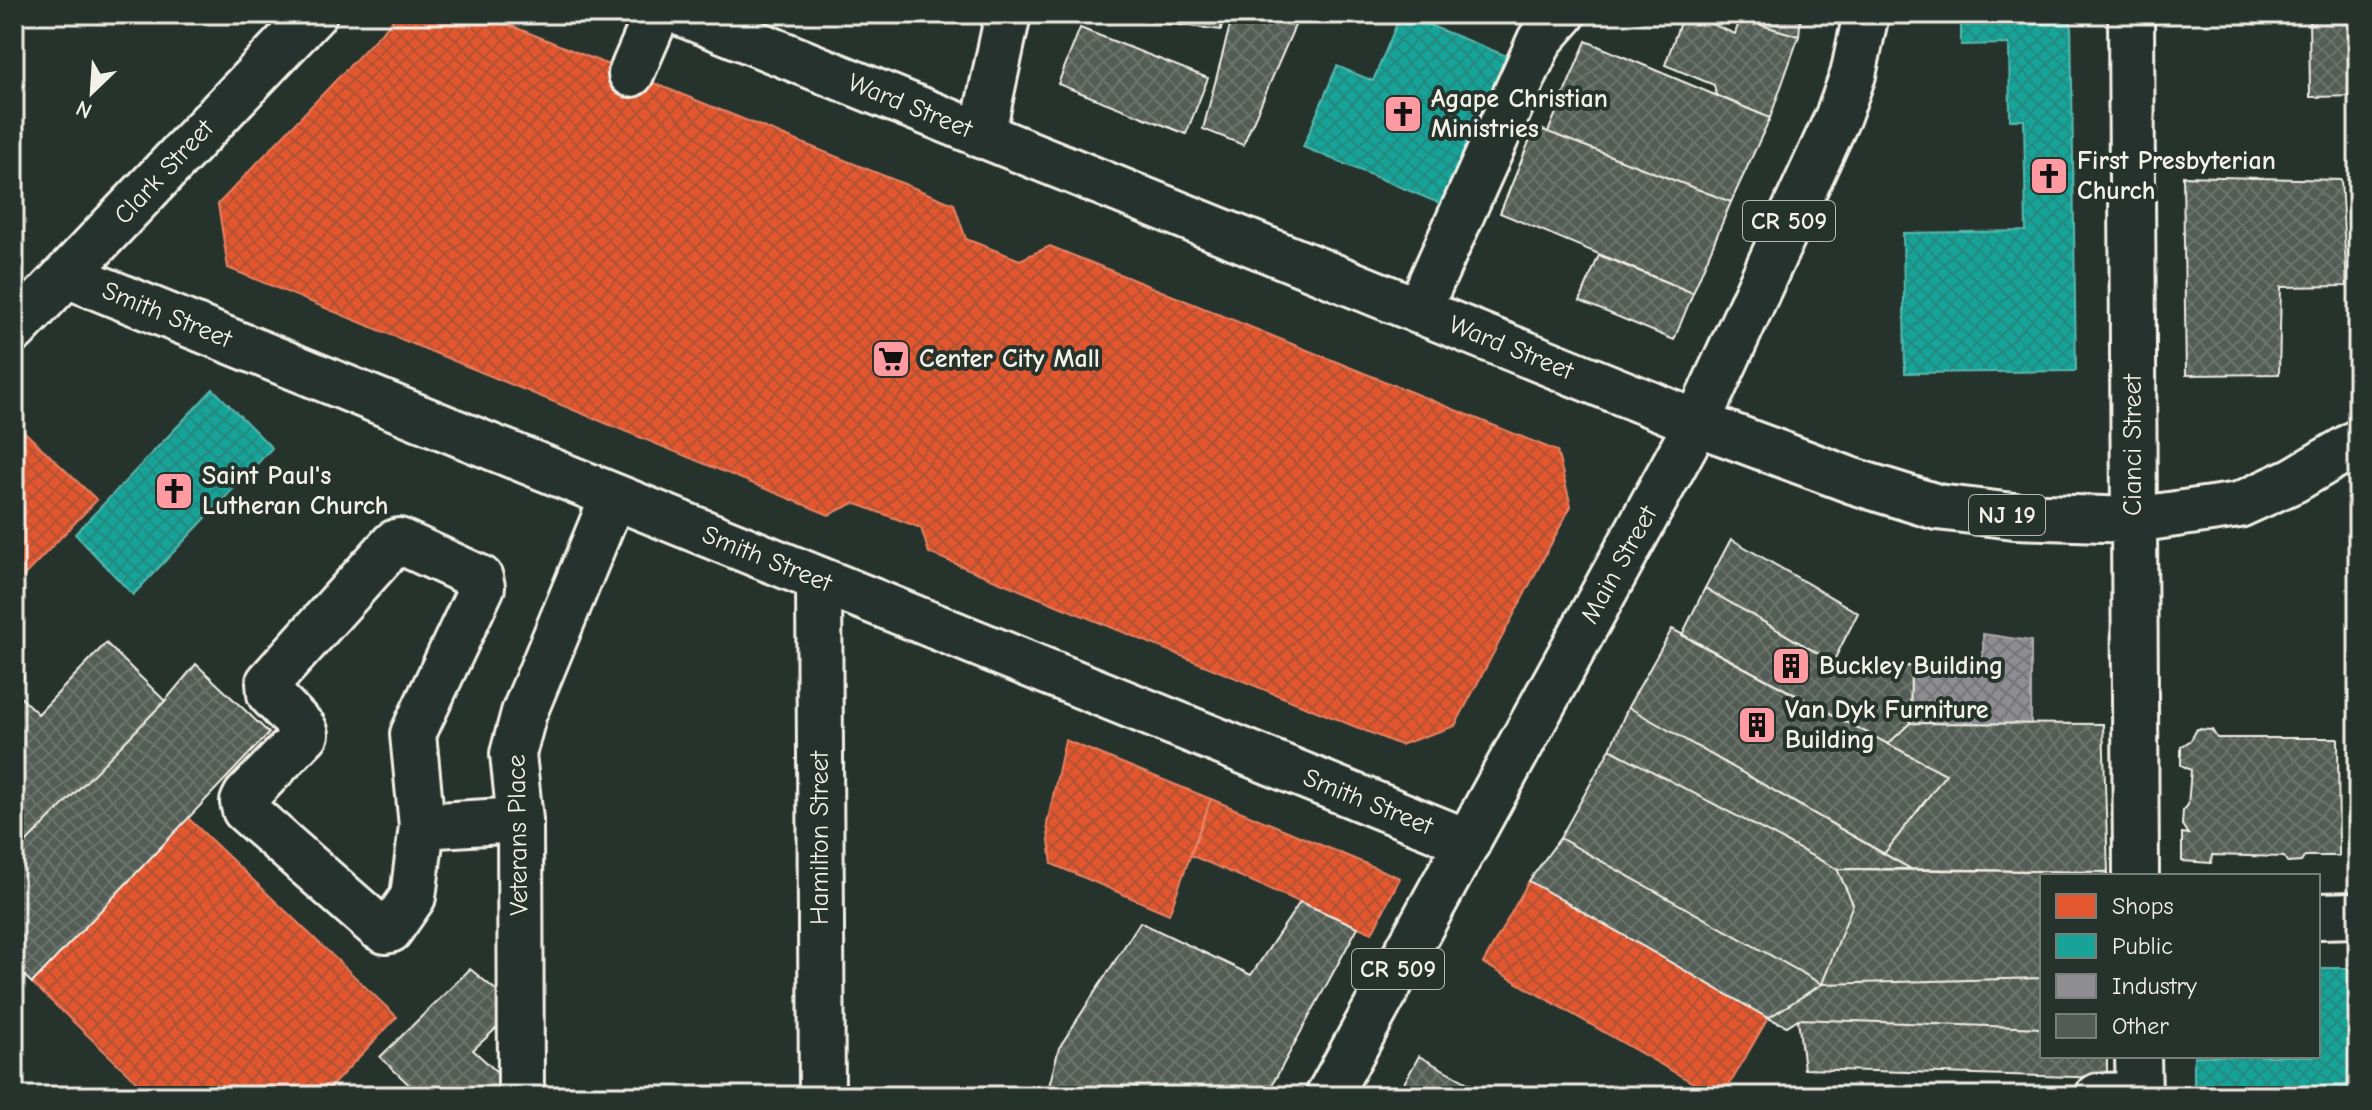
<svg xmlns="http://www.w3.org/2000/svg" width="2372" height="1110" viewBox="0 0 2372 1110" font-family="'Comic Neue',sans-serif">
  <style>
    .shops { fill: url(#shops-cross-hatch); stroke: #e98566; stroke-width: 2 }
    .public { fill: url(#public-cross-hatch); stroke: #59bab0; stroke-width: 2 }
    .industry { fill: url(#industry-cross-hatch); stroke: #acabac; stroke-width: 2 }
    .building { fill: url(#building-cross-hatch); stroke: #f4f1e8; stroke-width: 2 }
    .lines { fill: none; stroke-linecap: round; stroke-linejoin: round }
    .minor-casing { stroke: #f4f1e8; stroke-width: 50 }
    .major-casing { stroke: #f4f1e8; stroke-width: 50 }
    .minor { stroke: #26332d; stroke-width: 44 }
    .major { stroke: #26332d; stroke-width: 44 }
    .labels { text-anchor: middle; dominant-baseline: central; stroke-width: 8; stroke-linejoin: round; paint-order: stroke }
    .shield { fill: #26332d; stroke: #b6b8b0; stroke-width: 2 }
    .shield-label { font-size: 24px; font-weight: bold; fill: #f4f1e8 }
    .poi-label { font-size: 26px; font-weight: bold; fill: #f4f1e8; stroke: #26332d; text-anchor: start }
    .street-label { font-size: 26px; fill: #f4f1e8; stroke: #26332d }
  </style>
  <defs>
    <pattern id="shops-cross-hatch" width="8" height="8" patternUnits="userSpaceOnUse" patternTransform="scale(2)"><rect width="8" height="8" fill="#e4572e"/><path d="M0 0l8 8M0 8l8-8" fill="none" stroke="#ae5236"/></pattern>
    <pattern id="public-cross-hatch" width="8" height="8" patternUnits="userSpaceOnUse" patternTransform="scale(2)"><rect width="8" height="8" fill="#17a398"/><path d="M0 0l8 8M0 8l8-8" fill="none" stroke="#26887f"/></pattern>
    <pattern id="industry-cross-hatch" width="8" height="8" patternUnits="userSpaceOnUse" patternTransform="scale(2)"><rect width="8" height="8" fill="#8d8d92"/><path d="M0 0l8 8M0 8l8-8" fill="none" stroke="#757577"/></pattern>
    <pattern id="building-cross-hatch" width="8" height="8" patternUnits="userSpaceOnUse" patternTransform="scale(2)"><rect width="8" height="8" fill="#525c55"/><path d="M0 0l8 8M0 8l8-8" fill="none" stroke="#6c746d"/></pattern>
  </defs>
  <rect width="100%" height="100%" fill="#26332d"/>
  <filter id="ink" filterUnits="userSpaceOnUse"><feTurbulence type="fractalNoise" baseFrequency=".0125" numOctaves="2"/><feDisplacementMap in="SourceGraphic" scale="16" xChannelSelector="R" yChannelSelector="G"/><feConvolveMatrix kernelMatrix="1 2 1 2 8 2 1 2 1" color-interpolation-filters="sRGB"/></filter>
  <g filter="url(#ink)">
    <!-- shops -->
    <path class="shops" d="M409,14H482L954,204L966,239L1020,260L1050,246L1557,451L1571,506L1455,726L1400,745L929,553L921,528L854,503L829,515L228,268L218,204L398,15Z
      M14,422L97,500L14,586Z
      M1065,740L1211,799L1169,914L1052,864L1047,824Z
      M1211,799L1400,878L1372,933L1190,855Z
      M188,818L397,1017L322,1096H152L32,983Z
      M1529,881L1768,1018L1723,1096H1716L1483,963Z"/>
    <!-- public -->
    <path class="public" d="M1401,14L1512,58L1451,208L1303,147L1337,66L1373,81Z
      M1961,14H2071L2076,371L1905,373L1903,233L2026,231L2024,120H2010L2009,44L1961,45Z
      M213,389L272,448L133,595L75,534Z
      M2318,968H2358V1096H2194V1056H2318Z"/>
    <!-- industry -->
    <path class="industry" d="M1983,634L2031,641V724L1910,723L1911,666L1983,670Z"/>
    <!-- building -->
    <path class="building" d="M1085,14H1223L1221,30Z
      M1233,14H1300L1243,145L1203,129Z
      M1683,14H1688L1735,34L1740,19L1799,36L1770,118L1716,95L1714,85L1665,65Z
      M1739,14H1801L1799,36L1740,19Z
      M2309,14H2358V96L2310,97Z
      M1080,28L1208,78L1186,134L1058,84Z
      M1586,41L1770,118L1731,202L1548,132Z
      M1535,127L1731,202L1693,293L1500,213Z
      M2183,176L2341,180L2347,286L2281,287L2279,374L2186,375Z
      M1599,255L1693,293L1674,340L1580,301Z
      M1731,539L1858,613L1833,662L1705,588Z
      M1705,588L1842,667L1911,666L1910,723L1888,744L1682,635Z
      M1672,629L1888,744L1946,774L1884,854L1628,707Z
      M106,643L165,701L14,855V691L38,714Z
      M196,664L269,733L32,983L14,966V855L165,701Z
      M14,667L24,677L14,688Z
      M1628,707L1911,869H1837L1610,749Z
      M1910,723L2103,724L2108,872L1911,869L1884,854L1946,774L1888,744Z
      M2197,729L2212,730L2217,738H2338L2339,856H2305L2301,862L2288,863L2284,857L2212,855L2211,863L2182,861V833L2188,834L2182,825L2183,811L2188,805L2191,770L2181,765V747L2191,740Z
      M1610,749L1837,869L1853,904L1822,984L1560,838Z
      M1560,838L1822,984L1768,1018L1529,881Z
      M1837,869L2108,872V876H2042V978L1822,984L1853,904Z
      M1300,902L1358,927L1266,1096H1062L1049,1086L1059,1048L1140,922L1251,975Z
      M470,969L518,1008L473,1050L519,1092L516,1096H421L380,1057Z
      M2042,978V1028L1798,1019L1787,1026L1768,1018L1822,984Z
      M1798,1019L2042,1028V1056H2107V1078L1804,1069Z
      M1419,1056L1491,1096H1397Z"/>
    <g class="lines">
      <!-- minor casing -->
      <g class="minor-casing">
        <path id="minor" d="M2131,14L2134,520
          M631,74L657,14
          M982,136L1008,14
          M67,275L1468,842
          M1418,311L1540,40L1563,14
          M14,330L314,14
          M819,580L822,1096
          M422,826L413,897L390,930L385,931L378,927L245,810L243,802L246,796L306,734L304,729L270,694L269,682L394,543L399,541L480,578L482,587L413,734L422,826L520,820
          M2318,916L2358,915
          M521,1096L520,820L513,754L524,713L613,497
          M2098,1096L2139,1095"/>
      </g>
      <!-- major casing -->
      <g class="major-casing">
        <path id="major" d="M683,14L1697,423L1853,481L1937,507L2014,516L2134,520L2239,505L2294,480L2358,442
          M2134,520L2136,876
          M2138,1056L2139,1096
          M1328,1096L1697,423L1838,116L1853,75L1866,14"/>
      </g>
      <!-- minor -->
      <use href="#minor" class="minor"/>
      <!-- major -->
      <use href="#major" class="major"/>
    </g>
  </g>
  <!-- icons -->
  <defs>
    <g id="church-square" transform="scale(2)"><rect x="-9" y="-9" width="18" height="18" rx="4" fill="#ff9aa2" stroke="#26332d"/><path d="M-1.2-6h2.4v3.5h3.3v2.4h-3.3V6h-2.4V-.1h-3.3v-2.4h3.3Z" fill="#111"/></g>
    <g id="supermarket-square" transform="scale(2)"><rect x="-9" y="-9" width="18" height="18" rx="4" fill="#ff9aa2" stroke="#26332d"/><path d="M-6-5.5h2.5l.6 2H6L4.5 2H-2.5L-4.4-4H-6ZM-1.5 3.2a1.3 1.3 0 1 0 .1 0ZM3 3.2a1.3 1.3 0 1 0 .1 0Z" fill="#111"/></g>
    <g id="building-square" transform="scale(2)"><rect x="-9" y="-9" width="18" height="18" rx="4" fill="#ff9aa2" stroke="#26332d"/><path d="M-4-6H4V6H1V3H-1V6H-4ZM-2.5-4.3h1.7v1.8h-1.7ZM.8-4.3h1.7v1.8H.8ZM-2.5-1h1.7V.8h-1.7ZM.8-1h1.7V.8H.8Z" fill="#111"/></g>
  </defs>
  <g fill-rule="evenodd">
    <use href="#church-square" x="1403" y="114"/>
    <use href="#church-square" x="2049" y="176"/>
    <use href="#supermarket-square" x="891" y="359"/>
    <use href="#church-square" x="174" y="491"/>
    <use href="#building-square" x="1791" y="666"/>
    <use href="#building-square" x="1757" y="725"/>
  </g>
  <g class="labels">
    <!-- shield labels -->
    <g class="shield">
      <rect x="1743" y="201" width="92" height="40" rx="6"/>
      <rect x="1969" y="495" width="76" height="40" rx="6"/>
      <rect x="1352" y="949" width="92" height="40" rx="6"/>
    </g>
    <g class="shield-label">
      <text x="1789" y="221">CR 509</text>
      <text x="2007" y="515">NJ 19</text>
      <text x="1398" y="969">CR 509</text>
    </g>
    <!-- poi labels -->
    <g class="poi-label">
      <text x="1431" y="99">Agape Christian<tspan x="1431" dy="30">Ministries</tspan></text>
      <text x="2077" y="161">First Presbyterian<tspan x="2077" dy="30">Church</tspan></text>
      <text x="919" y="359">Center City Mall</text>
      <text x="202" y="476">Saint Paul's<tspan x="202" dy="30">Lutheran Church</tspan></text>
      <text x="1819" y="666">Buckley Building</text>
      <text x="1785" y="710">Van Dyk Furniture<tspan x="1785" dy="30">Building</tspan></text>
    </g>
    <!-- street labels -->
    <g class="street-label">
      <text transform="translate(910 106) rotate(22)">Ward Street</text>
      <text transform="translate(164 172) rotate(-47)">Clark Street</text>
      <text transform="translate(167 315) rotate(22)">Smith Street</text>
      <text transform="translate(1511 348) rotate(22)">Ward Street</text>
      <text transform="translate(2133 445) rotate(-90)">Cianci Street</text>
      <text transform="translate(767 559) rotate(22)">Smith Street</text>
      <text transform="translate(1619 565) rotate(-61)">Main Street</text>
      <text transform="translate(1368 802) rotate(22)">Smith Street</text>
      <text transform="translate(518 835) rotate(-91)">Veterans Place</text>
      <text transform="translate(820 838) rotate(-90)">Hamilton Street</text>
    </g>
  </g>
  <!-- margin -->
  <rect width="2372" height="1110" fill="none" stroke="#26332d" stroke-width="48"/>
  <rect x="24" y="24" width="2324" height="1062" fill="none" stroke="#f4f1e8" stroke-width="3" filter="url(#ink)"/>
  <!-- legend -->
  <rect x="2040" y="874" width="280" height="184" fill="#26332d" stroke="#787f78" stroke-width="2"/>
  <rect x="2056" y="894" width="40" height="24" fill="#e4572e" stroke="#787f78" stroke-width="2"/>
  <text x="2112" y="914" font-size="24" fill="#f4f1e8">Shops</text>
  <rect x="2056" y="934" width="40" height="24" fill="#17a398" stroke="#787f78" stroke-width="2"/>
  <text x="2112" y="954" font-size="24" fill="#f4f1e8">Public</text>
  <rect x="2056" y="974" width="40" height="24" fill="#8d8d92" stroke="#787f78" stroke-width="2"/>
  <text x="2112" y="994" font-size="24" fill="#f4f1e8">Industry</text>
  <rect x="2056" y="1014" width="40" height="24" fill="#525c55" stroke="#787f78" stroke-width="2"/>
  <text x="2112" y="1034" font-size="24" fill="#f4f1e8">Other</text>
  <!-- north arrow -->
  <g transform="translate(92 92) rotate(205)" stroke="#26332d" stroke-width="6" paint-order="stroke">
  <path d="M0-6L14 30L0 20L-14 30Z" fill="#f4f1e8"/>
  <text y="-12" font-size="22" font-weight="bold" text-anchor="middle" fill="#f4f1e8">N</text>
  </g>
</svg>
